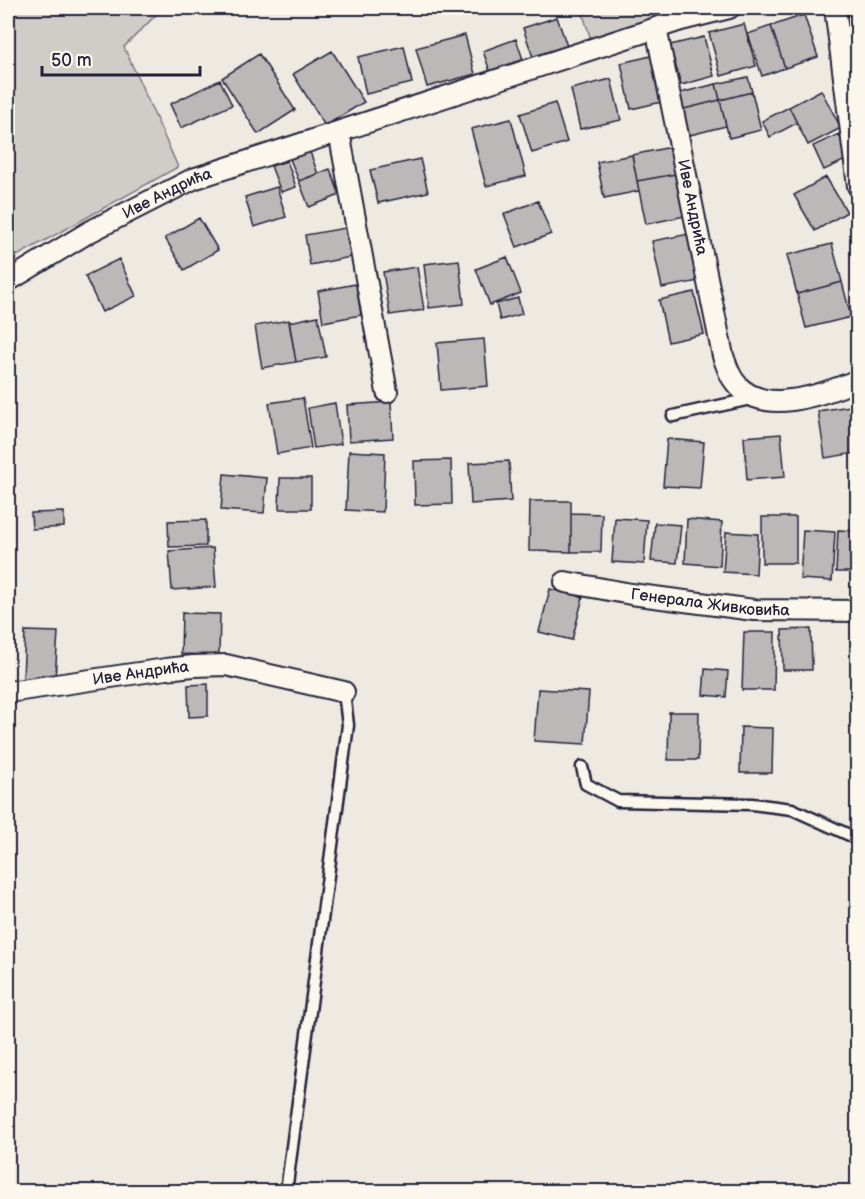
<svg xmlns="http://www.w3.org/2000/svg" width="865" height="1199" viewBox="0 0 865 1199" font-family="'Balsamiq Sans',sans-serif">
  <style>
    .grass { fill: #d0cdc9; stroke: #797882; stroke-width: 1.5 }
    .building { fill: #bcb8b8; stroke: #22223b; stroke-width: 1.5 }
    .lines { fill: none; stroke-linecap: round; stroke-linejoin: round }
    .service-casing { stroke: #22223b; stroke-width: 15 }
    .minor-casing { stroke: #22223b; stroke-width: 24 }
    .service { stroke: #fbf7ec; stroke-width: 10 }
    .minor { stroke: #fbf7ec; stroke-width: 20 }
    .labels { text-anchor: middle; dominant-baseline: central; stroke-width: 4.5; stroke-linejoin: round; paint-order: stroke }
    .street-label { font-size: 16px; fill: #22223b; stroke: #fbf7ec }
  </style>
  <rect width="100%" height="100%" fill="#eeeae2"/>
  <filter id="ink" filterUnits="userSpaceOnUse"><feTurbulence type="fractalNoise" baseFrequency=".0167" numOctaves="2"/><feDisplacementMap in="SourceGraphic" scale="12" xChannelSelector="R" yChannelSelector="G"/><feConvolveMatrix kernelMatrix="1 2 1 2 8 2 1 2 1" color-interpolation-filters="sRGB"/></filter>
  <g filter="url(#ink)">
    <!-- grass -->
    <path class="grass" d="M8,8H163L124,47L178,167L8,261Z
      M581,8H677L681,20L594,49Z"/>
    <!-- building -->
    <path class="building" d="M844,8H858V23Z
      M804,15L818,57L785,68L771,26Z
      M557,17L569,52L535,63L523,28Z
      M744,24L756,66L721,76L709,33Z
      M771,26L785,68L762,76L748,34Z
      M465,35L475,74L427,87L416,48Z
      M704,37L714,76L681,85L670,45Z
      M516,39L526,68L493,80L483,51Z
      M404,46L412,83L366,94L358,57Z
      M332,51L364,102L325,126L293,74Z
      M259,54L295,110L258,134L222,78Z
      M655,55L666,101L631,109L621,63Z
      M748,77L752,92L720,100L716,84Z
      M611,79L621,120L580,129L571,89Z
      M220,80L232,105L181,128L170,104Z
      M716,84L720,100L680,110L676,94Z
      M821,90L841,128L808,145L789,107Z
      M752,92L761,130L729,138L720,100Z
      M720,100L726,126L686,136L680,110Z
      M555,103L567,142L532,153L520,114Z
      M789,107L797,123L770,137L762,121Z
      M511,119L526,176L486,186L471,129Z
      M839,134L850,158L824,170L813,146Z
      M671,147L676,174L637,181L632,155Z
      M310,152L318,174L299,181L290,159Z
      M632,155L639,191L604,198L597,162Z
      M420,159L428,192L378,203L370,170Z
      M287,161L296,187L281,192L271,166Z
      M330,169L340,195L309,207L299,181Z
      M676,174L685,216L646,224L637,181Z
      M826,177L847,212L815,231L794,195Z
      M277,187L286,217L254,227L245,197Z
      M538,201L551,234L517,247L504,214Z
      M199,218L218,250L184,270L165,238Z
      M345,228L351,257L310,265L305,235Z
      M689,234L699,281L662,288L652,241Z
      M832,244L842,282L797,294L787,255Z
      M507,257L521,293L490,305L476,269Z
      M119,259L136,296L102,312L85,276Z
      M459,260L464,304L429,308L424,264Z
      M417,267L424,310L390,315L383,272Z
      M842,282L851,317L806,328L797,294Z
      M356,284L361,315L323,322L318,291Z
      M694,292L704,334L668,342L659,300Z
      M518,298L522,314L500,320L496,304Z
      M318,316L326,357L296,362L289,322Z
      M289,320L296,362L262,368L255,326Z
      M484,339L488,386L441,390L437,343Z
      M303,398L311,448L277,454L269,403Z
      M391,402L393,438L349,441L347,405Z
      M335,403L341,444L314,448L308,408Z
      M850,406L856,453L825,458L818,411Z
      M781,434L785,477L747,480L744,437Z
      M667,439L704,442L700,488L663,486Z
      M349,451L385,453L383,512L346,510Z
      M451,460L452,504L415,505L414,461Z
      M509,461L511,501L471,504L469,463Z
      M224,474L267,478L264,513L221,510Z
      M280,478H311V509H279Z
      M530,501H571V552L529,551Z
      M64,512V527L32,529L31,513Z
      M571,513L602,514L601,552H571Z
      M762,517H796V563H762Z
      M615,518L647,520L644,564L612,562Z
      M687,519L722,522L720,566L685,563Z
      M206,520V546L169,547L168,521Z
      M655,523L681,525L677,563L651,561Z
      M803,530L835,532L832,581L800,579Z
      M838,530L858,531V572H836Z
      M726,532L758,534L756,574L723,572Z
      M213,548L216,587L172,590L169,551Z
      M550,589L583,597L572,640L539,632Z
      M182,613L220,614L219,655L181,654Z
      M811,629L812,670H783L782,630Z
      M25,631L58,632L55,680L23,679Z
      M744,632H775L774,690H742Z
      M705,669L728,671L726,697L703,695Z
      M208,684V716L189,717L188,685Z
      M538,689L589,692L585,744L534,741Z
      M669,712H699L698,760H668Z
      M741,727L773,728L772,773H740Z"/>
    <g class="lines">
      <!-- service casing -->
      <g class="service-casing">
        <path id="service" d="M673,416L755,398
          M582,767L586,784L618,801L752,804L792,809L858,839
          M286,1192L348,725L344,692"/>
      </g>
      <!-- minor casing -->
      <g class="minor-casing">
        <g id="minor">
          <path d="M835,8L858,186"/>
          <path id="s1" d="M656,28L723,356C726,364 729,375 735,382C761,418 824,394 858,380"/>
          <path d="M339,132L387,392"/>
          <path id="s2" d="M8,281L89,232L193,179L681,20L729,8"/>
          <path id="s3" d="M565,582L631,594L754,610L858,611"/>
          <path id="s4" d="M8,692L166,669L193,666L226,665L344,692"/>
        </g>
      </g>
      <!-- service -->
      <use href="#service" class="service"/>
      <!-- minor -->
      <use href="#minor" class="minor"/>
    </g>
  </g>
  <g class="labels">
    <!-- street labels -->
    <g class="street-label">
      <text stroke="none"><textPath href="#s2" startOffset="182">Иве Андрића</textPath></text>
      <text stroke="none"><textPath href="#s1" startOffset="183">Иве Андрића</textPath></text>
      <text stroke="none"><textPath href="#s3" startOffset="147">Генерала Живковића</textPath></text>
      <text stroke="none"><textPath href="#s4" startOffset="134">Иве Андрића</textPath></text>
    </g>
  </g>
  <!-- margin -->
  <rect width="865" height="1199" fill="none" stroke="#fbf7ec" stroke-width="30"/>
  <rect x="15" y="15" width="835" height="1169" fill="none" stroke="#22223b" stroke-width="2" filter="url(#ink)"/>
  <!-- scale -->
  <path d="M42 66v9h158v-9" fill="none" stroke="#22223b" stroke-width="3"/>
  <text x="51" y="66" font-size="18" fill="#22223b" stroke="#fbf7ec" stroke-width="4.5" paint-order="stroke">50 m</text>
</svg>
